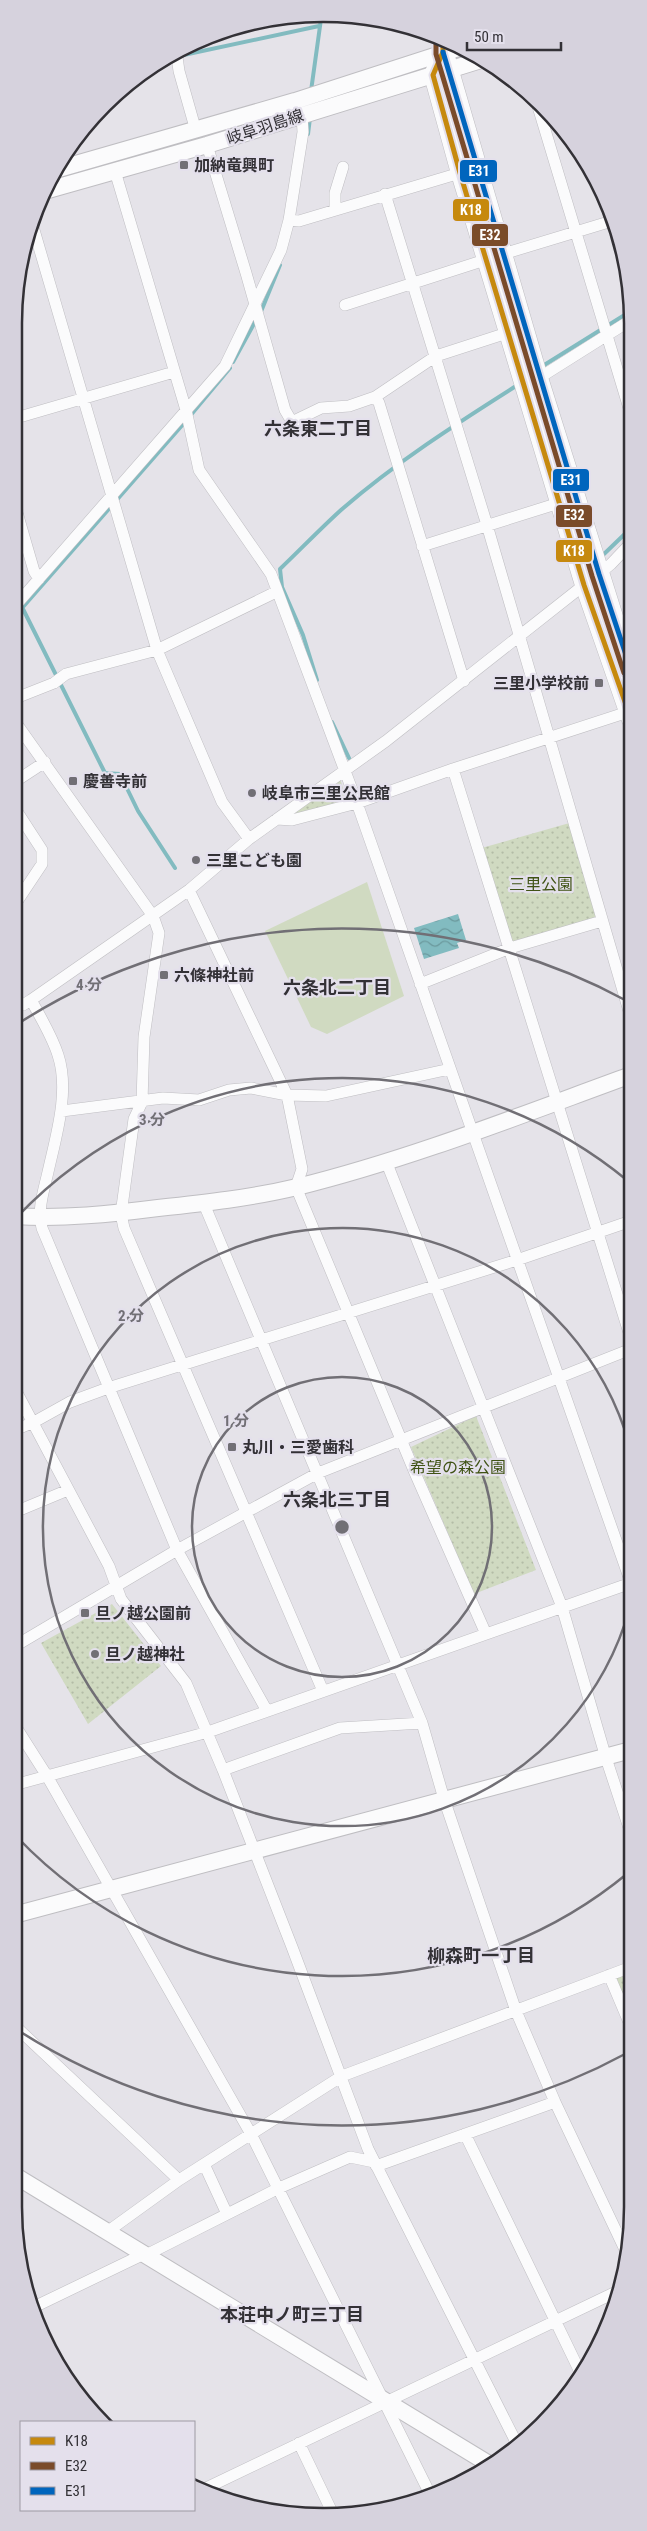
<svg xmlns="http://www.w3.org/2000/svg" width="647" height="2531" viewBox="0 0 647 2531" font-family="'Roboto Condensed','Noto Sans JP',sans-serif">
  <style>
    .grass { fill: #d0dac1 }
    .park { fill: url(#park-dots) }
    .water { fill: url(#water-waves) }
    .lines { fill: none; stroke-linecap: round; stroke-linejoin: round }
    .stream { stroke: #82bbc0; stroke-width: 4 }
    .street-casing { stroke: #bfbec2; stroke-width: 12 }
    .secondary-casing { stroke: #bfbec2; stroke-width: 18 }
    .primary-casing { stroke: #bfbec2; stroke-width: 19 }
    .street { stroke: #fbfbfc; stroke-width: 11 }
    .secondary { stroke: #fbfbfc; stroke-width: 16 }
    .primary { stroke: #fbfbfc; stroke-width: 18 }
    .bus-1-casing { stroke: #e4e0ec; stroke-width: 9 }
    .bus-2-casing { stroke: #e4e0ec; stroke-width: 9 }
    .bus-3-casing { stroke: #e4e0ec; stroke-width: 9 }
    .bus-1 { stroke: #c6890e; stroke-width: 5 }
    .bus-2 { stroke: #7a4b2a; stroke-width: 5 }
    .bus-3 { stroke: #0065bd; stroke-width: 5 }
    .ring { fill: none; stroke: #716f75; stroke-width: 2.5 }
    .poi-dot { fill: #716f75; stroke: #e4e0ec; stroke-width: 2 }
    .labels { text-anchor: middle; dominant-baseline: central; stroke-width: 4.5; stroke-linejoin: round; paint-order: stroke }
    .street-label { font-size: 16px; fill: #333136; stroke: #e4e0ec }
    .poi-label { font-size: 16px; font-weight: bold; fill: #333136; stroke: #e4e0ec; text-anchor: start }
    .park-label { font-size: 16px; fill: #405315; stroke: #e4e0ec }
    .neighbourhood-label { font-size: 18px; font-weight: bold; fill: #333136; stroke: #e4e0ec }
    .rim { fill: none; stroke: #333136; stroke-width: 2.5 }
    .centre { fill: #716f75; stroke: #e4e0ec; stroke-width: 2.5 }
    .ring-label { font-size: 15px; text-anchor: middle; font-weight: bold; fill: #716f75; stroke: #e4e0ec; stroke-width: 4.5; stroke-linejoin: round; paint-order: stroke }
    .line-badge { stroke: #e4e0ec; stroke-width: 2 }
    .badge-label { font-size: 14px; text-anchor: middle; font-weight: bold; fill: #fff }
  </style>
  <defs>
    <pattern id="park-dots" width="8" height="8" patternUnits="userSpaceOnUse" patternTransform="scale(1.25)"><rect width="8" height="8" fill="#d0dac1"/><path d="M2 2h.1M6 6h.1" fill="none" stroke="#b3bca6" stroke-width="1.8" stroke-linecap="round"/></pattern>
    <pattern id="water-waves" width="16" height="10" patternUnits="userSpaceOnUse" patternTransform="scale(1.25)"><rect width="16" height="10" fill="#82bbc0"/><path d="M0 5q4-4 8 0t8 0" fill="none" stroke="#6b999d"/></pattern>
  </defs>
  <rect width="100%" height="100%" fill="#e5e3e9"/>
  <!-- grass -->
  <path class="grass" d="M367,882L404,996L327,1034L311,1027L265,931Z"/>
  <!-- park -->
  <path class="park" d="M340,779L348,803L296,817L294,811Z
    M573,822L602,921L510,948L478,849Z
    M476,1416L536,1570L474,1594L411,1447Z
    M112,1604L161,1666L88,1724L41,1643Z
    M631,1971V2018L615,1977Z"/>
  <!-- water -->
  <path class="water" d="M458,914L466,940L457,943L459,948L424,959L414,928Z"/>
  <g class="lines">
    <!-- stream -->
    <path class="stream" d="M179,56L319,26
      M311,91L321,19
      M308,134L310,118
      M260,314L280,265
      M233,362L256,320
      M541,367L631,311
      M190,416L230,368
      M604,554L631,528
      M22,607L105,773L120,774L138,811L175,868
      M16,615L185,422
      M317,680L303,635L282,587L280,569C300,550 320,529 341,510C395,463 456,424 516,386
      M332,722L349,758"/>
    <!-- street casing -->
    <g class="street-casing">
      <path id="street" d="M177,57L179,71L196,131
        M536,100L631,415
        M207,145L246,273L285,410L292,422L321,408L349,406L375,397L436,356L507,333
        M115,171L186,410L199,470L271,574L357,803L631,1583
        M385,194L487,525L631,1018
        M335,210V193L343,167
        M289,220L299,221L460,173
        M34,230L157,650L222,802L249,839
        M503,254L612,221
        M345,305L485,260
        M539,378L631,320
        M375,397L379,403L464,681
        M16,418L174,372
        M16,509L34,571L39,579
        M422,546L559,503
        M599,574L611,564L631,543
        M16,605L225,366L281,250L289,220L303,132L302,115
        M16,698L54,683L66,674L157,650L276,592
        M16,723L153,916L159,933L144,1037L142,1102L134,1119L121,1214L124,1228L323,1691
        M453,769L631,1339
        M16,781L45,762
        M277,819L292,820L357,803L453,769L631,711
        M189,890L287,1095L302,1169L296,1187L415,1473L486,1634
        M16,903L42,864V850L16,810
        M420,984L510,948L602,921
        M31,1000C41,1018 52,1036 58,1055C70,1091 56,1136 48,1172C44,1190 37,1209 42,1228L177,1550L267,1711
        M15,1005H23L31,1000L189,890L249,839L386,741L584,585
        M62,1111L163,1098L199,1100L229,1090L251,1088L287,1095L326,1096L450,1069
        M386,1161L562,1607L606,1758L631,1834
        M204,1204L422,1723L444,1799L516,2011L555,2102L628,2256
        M15,1389L109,1566L121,1599L186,1683L223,1770L292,1947L368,2149L518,2446
        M15,1430L34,1422L70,1402L108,1388L517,1260L631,1221
        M15,1512L68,1490
        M15,1646L177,1550L318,1473L631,1349
        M14,1724L47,1776L251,2134L430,2494
        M223,1770L340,1728L422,1723
        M14,1785L208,1732L631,1583
        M609,1975L631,2027
        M14,2025L179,2180
        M465,2134L581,2374
        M204,2164L227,2214
        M376,2166L555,2102
        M107,2232L179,2180L342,2076L631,1967
        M146,2255L279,2188L350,2157L374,2162
        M34,2307L144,2254
        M299,2443L333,2514
        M202,2490L616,2292"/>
    </g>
    <!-- secondary casing -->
    <g class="secondary-casing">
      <path id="secondary" d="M55,170L295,101L462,47
        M48,190L207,145L481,60
        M15,1216C63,1219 111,1214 158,1208C205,1203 251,1198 297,1187C410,1159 521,1115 631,1075
        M14,1915L631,1750
        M14,2175L489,2464"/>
    </g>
    <!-- primary casing -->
    <g class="primary-casing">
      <path id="primary" d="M443,47L539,378L631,671
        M443,52L433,75L460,173L584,585L631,720"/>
    </g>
    <!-- street -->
    <use href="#street" class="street"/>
    <!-- secondary -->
    <use href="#secondary" class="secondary"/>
    <!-- primary -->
    <use href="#primary" class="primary"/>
    <!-- bus-1 casing -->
    <g class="bus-1-casing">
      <path id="bus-1" d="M443,40V52L433,75L460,173L584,585L631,719"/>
    </g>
    <!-- bus-2 casing -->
    <g class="bus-2-casing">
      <path id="bus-2" d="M436,40V54L592,576L624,673"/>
    </g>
    <!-- bus-3 casing -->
    <g class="bus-3-casing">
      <path id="bus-3" d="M443,52L599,574L631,670"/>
    </g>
    <!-- bus-1 -->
    <use href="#bus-1" class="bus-1"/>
    <!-- bus-2 -->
    <use href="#bus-2" class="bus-2"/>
    <!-- bus-3 -->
    <use href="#bus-3" class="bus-3"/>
  </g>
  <!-- distance rings -->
  <g class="ring">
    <circle cx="342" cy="1527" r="150"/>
    <path d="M630 1607A299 299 0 1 1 630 1447"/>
    <path d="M628 1873A449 449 0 0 1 16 1836M16 1218A449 449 0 0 1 628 1181"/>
    <path d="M627 2053A598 598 0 0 1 16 2029M16 1025A598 598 0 0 1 627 1001"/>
  </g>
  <!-- markers -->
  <g class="poi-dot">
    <rect x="179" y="160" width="10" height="10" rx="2.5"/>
    <rect x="594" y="678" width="10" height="10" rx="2.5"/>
    <rect x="68" y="776" width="10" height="10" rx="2.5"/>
    <circle cx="252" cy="793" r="5"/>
    <circle cx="196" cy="860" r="5"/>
    <rect x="159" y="970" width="10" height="10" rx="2.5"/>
    <rect x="227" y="1442" width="10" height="10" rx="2.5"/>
    <rect x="80" y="1608" width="10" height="10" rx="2.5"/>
    <circle cx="95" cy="1654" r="5"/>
  </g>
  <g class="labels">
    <!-- street labels -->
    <g class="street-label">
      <text transform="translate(265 127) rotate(-18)">岐阜羽島線</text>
    </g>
    <!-- poi labels -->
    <g class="poi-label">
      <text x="194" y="165">加納竜興町</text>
      <text x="589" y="683" text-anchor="end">三里小学校前</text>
      <text x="83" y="781">慶善寺前</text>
      <text x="262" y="793">岐阜市三里公民館</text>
      <text x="206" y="860">三里こども園</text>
      <text x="174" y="975">六條神社前</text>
      <text x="242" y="1447">丸川・三愛歯科</text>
      <text x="95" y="1613">旦ノ越公園前</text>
      <text x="105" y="1654">旦ノ越神社</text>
    </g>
    <!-- park labels -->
    <g class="park-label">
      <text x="541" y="884">三里公園</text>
      <text x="458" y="1467">希望の森公園</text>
    </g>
    <!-- neighbourhood labels -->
    <g class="neighbourhood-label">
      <text x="318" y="428">六条東二丁目</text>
      <text x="337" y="987">六条北二丁目</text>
      <text x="337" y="1499">六条北三丁目</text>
      <text x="481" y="1955">柳森町一丁目</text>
      <text x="292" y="2314">本荘中ノ町三丁目</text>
    </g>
  </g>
  <!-- crop -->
  <path d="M0 0H647V2531H0ZM323 22H323A301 301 0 0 1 624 323V2207A301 301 0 0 1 323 2508H323A301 301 0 0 1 22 2207V323A301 301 0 0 1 323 22Z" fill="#d6d2dd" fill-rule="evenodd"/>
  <path class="rim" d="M323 22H323A301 301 0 0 1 624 323V2207A301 301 0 0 1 323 2508H323A301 301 0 0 1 22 2207V323A301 301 0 0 1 323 22Z"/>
  <circle cx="342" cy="1527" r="8" class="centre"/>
  <g class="ring-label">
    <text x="89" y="990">4 分</text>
    <text x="152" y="1125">3 分</text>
    <text x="131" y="1321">2 分</text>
    <text x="236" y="1426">1 分</text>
  </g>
  <g class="line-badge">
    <rect x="459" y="159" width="39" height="24" rx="5" fill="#0065bd"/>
    <rect x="452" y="198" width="38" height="24" rx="5" fill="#c6890e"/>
    <rect x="471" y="223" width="38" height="24" rx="5" fill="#7a4b2a"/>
    <rect x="552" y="468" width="38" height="24" rx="5" fill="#0065bd"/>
    <rect x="555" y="504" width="38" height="24" rx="5" fill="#7a4b2a"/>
    <rect x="555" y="539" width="38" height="24" rx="5" fill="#c6890e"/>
  </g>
  <g class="badge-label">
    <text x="479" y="176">E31</text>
    <text x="471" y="215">K18</text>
    <text x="490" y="240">E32</text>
    <text x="571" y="485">E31</text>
    <text x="574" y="520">E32</text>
    <text x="574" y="556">K18</text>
  </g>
  <!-- legend -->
  <rect x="20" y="2421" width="175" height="90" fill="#e4e0ec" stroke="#9d9aa3"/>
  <rect x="30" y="2437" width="25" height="8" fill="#c6890e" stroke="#9d9aa3"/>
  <text x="65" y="2446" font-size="15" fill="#333136">K18</text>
  <rect x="30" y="2462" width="25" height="8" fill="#7a4b2a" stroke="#9d9aa3"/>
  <text x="65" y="2471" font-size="15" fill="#333136">E32</text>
  <rect x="30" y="2487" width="25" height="8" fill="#0065bd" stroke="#9d9aa3"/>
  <text x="65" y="2496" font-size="15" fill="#333136">E31</text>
  <!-- scale -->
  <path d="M467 42v8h94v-8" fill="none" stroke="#333136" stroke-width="2.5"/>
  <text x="474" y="42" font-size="15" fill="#333136" stroke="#e4e0ec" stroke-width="4" paint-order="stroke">50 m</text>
</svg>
